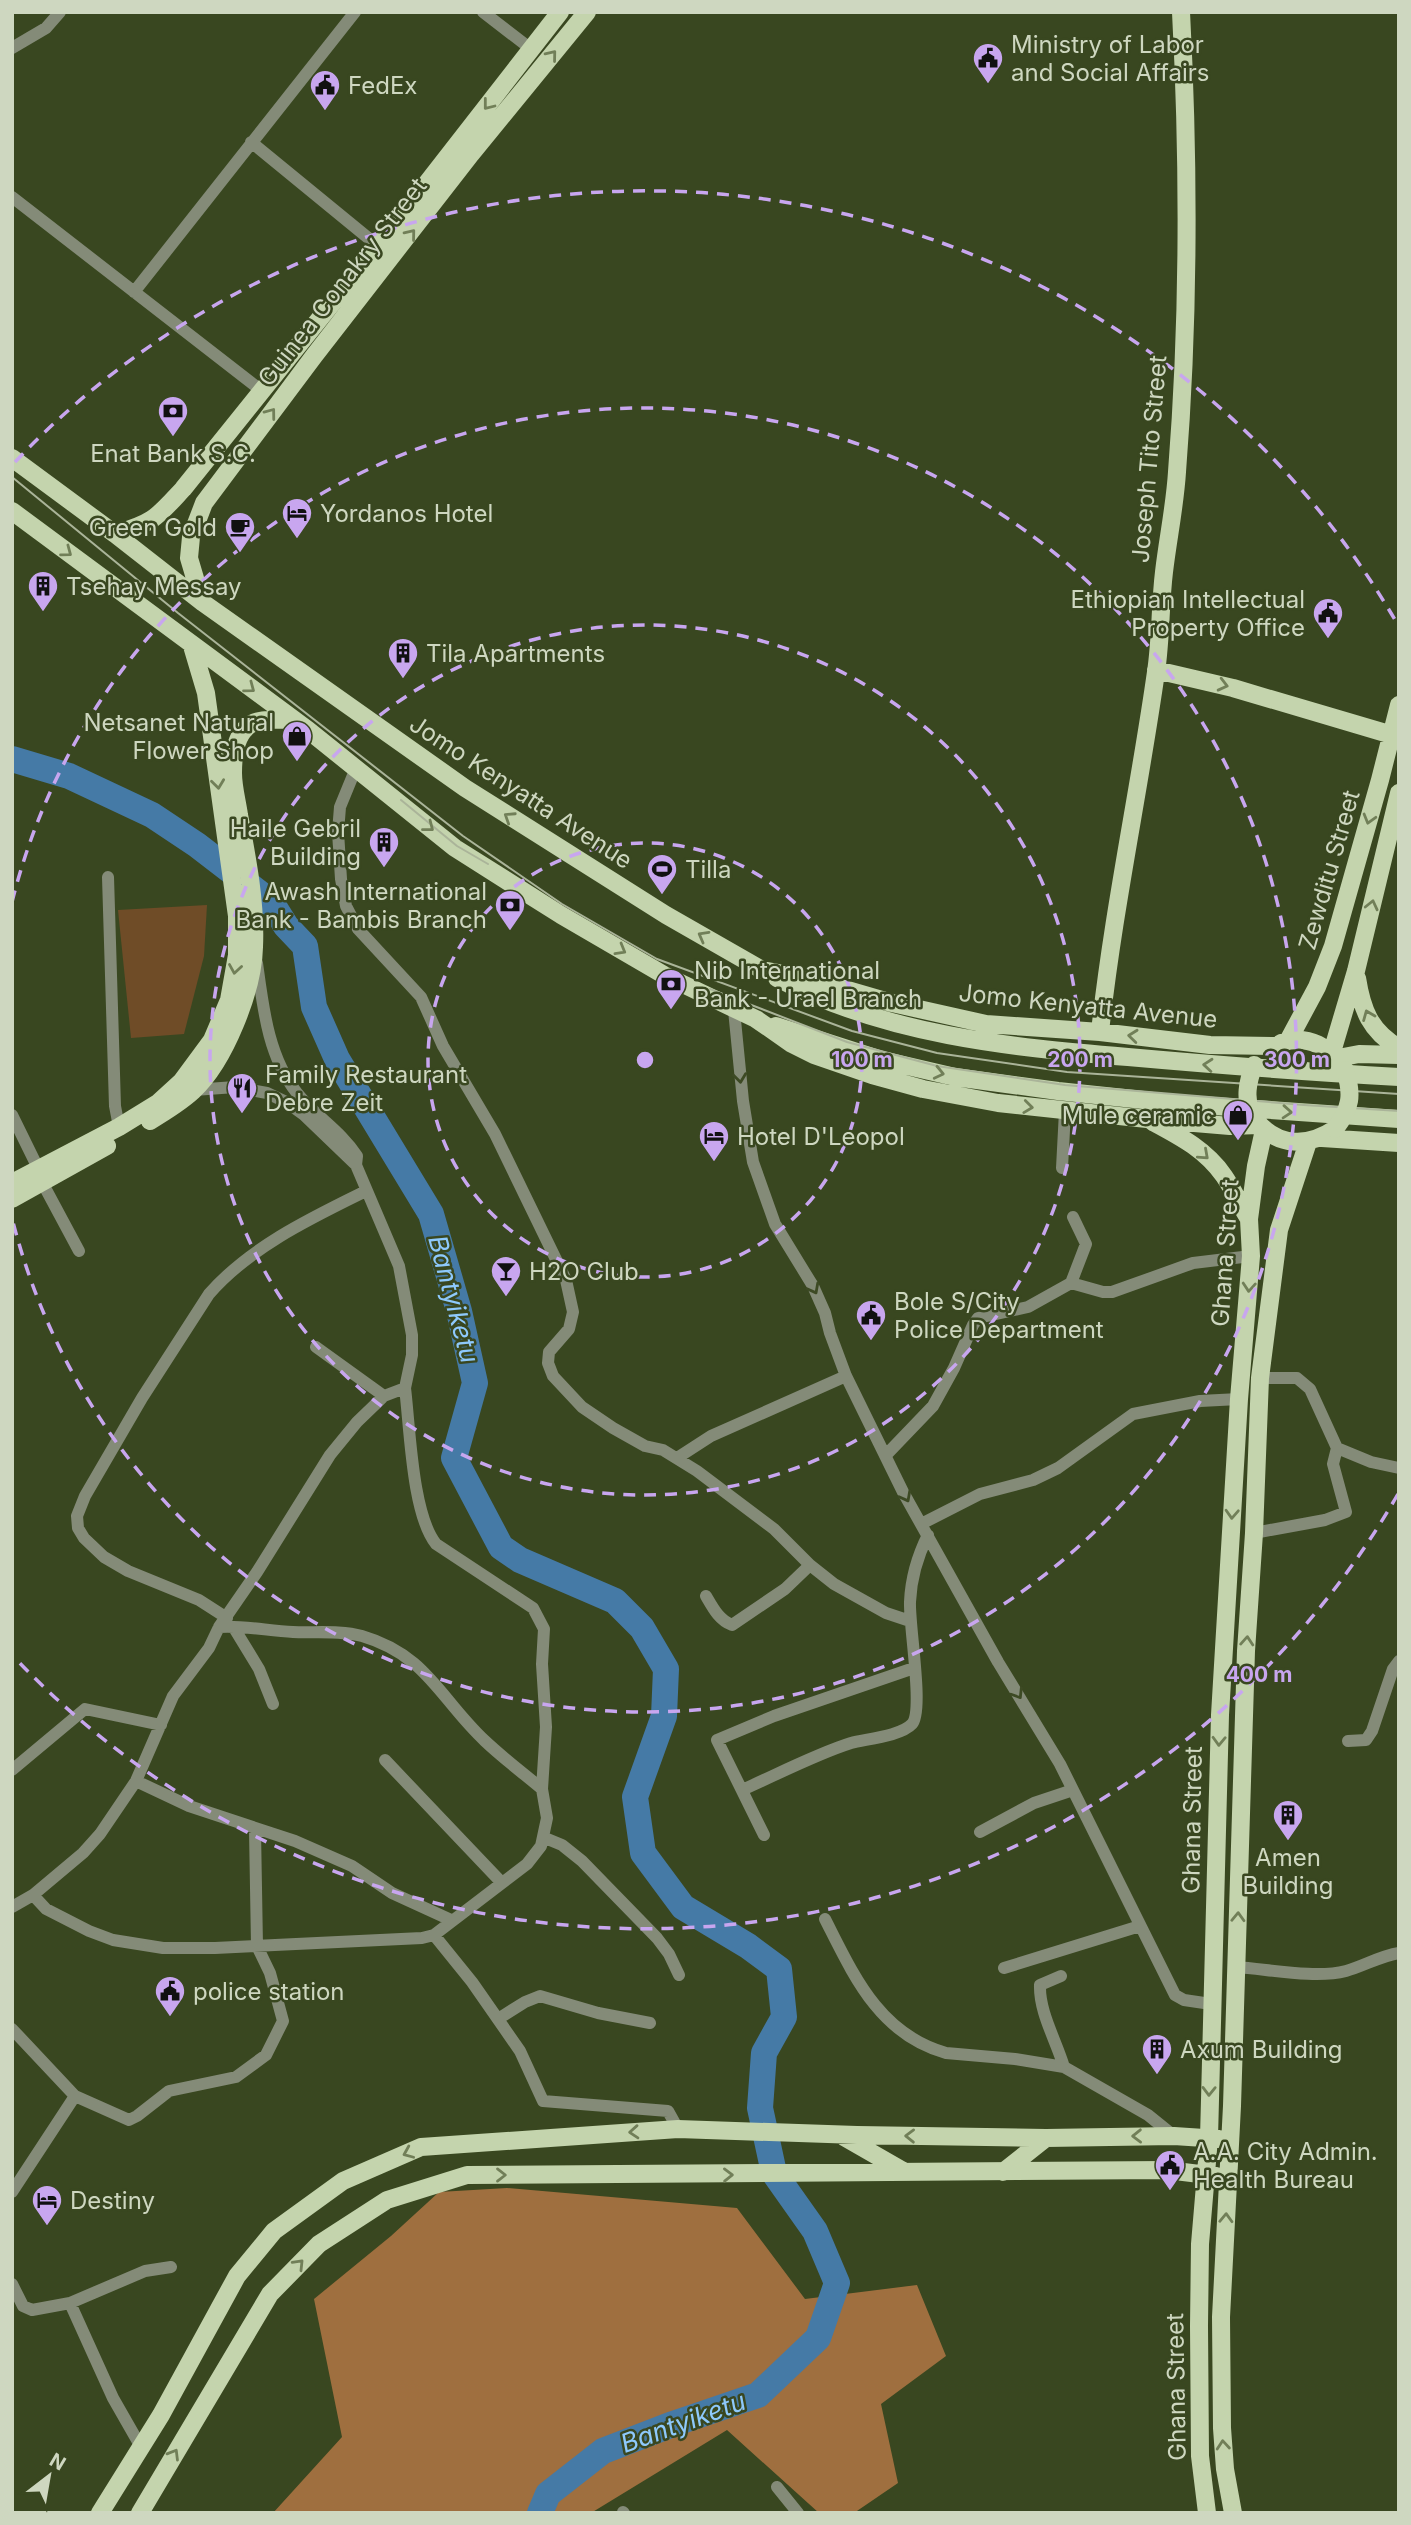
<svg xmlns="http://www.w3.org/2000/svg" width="1411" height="2525" viewBox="0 0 1411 2525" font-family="Inter,sans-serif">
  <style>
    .green { fill: #6f4c27 }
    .forest { fill: #9f6f3f }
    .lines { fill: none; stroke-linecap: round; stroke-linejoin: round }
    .river { stroke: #457aa6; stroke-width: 26 }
    .minor { stroke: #848b78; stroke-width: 12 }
    .major { stroke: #c4d4ad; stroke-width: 18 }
    .tram { stroke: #aab499; stroke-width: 2 }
    .major-bridge { stroke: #c4d4ad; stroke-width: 18 }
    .oneway { stroke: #717f58 }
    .oneway2 { stroke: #3d4a24 }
    .ring { fill: none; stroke: #c8a6ef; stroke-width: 3.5; stroke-dasharray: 12 9 }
    .labels { text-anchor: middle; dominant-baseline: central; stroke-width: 5; stroke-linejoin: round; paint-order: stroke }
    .poi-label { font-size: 24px; fill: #ced7c0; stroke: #394720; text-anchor: start }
    .street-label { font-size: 24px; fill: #ced7c0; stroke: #394720 }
    .water-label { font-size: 26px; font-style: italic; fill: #8ec9fc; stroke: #394720 }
    .centre { fill: #c8a6ef; stroke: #394720; stroke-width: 3.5 }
    .ring-label { font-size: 21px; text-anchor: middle; font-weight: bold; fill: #c8a6ef; stroke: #394720; stroke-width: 5; stroke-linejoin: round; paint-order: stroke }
  </style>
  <rect width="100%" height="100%" fill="#394720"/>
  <!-- green -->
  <path class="green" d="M207,905L204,956L184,1034L131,1038L118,910Z"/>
  <!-- forest -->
  <path class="forest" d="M507,2188L737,2208L805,2299L917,2285L946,2356L881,2404L898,2483L854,2513H819L727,2430L591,2513H273L342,2437L314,2299L391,2236L439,2192Z"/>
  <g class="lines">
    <!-- river -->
    <path class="river" d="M12,759L69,776L152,815L197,845L271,902L286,926L305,946L314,1007L337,1059L431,1214L459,1311L475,1383L454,1458L501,1547L520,1560L615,1601L642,1628L666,1669L664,1716L635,1797L643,1853L683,1907L748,1946L779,1969L784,2017L764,2053L760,2108L774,2173L815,2231L837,2283L818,2338L758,2395L673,2424L603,2451L548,2494L540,2513"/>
    <!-- minor -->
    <path class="minor" d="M483,12L531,49
      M12,48L46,28L60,12
      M251,142L378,246
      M12,197L262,391
      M134,292L355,12
      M356,768L340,807L338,832L341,879L346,906L358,929L421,997L443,1046L495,1134L566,1280L573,1312L569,1329L549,1352L548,1363L553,1376L582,1407L613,1428L645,1446L663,1450L697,1471L774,1529L810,1565L834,1584L886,1613L910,1621
      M108,877L115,1106L119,1127
      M734,1010L743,1101L753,1162L775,1224L813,1286L825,1313L830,1333L846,1376L903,1492L998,1662L1060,1764L1175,1995L1184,2000L1211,2004
      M194,1090L235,1087L267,1093L286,1102L304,1115L356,1165
      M12,1115L38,1168
      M1062,1168L1065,1111
      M42,1182L79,1251
      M1071,1283L1103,1292H1112L1193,1263L1251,1256
      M316,1347L384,1396
      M1337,1448L1371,1462L1399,1468
      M886,1455L933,1406L954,1368L973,1325L978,1318L1028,1307L1071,1283L1086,1244L1073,1217
      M677,1458L711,1436L846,1376
      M921,1524L980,1494L1033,1480L1058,1468L1133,1414L1200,1401L1239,1399
      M1254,1533L1325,1520L1346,1512L1333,1464L1337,1448L1310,1389L1297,1378H1260
      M706,1596C713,1608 719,1620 732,1625L785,1589L810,1565
      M227,1618L199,1600L128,1571L104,1557L84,1538L78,1528L77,1516L85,1496L142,1398L209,1294C250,1247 311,1218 366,1191
      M219,1627C242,1625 269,1631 293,1632C315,1633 340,1630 362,1636C427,1655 440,1699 485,1741C503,1758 523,1773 542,1789
      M234,1628L259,1669L273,1704
      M1348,1741L1366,1740L1372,1731L1393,1669L1399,1661
      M385,1760L502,1883
      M12,1770L85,1709L161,1725
      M136,1781L189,1806L295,1841L352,1866L392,1893L451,1920
      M742,1790C776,1775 816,1754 851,1743C866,1739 901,1736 912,1724C924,1711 909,1626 910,1602C911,1578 917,1557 928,1535
      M980,1832L1034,1803L1073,1790
      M764,1835L717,1740L774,1716L914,1668
      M545,1838L562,1845L582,1861L657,1938L669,1954L679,1975
      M33,1895L46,1909L89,1931L113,1940L163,1948H215L422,1938L434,1935L527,1864L541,1846L547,1818L542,1789L546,1727L542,1664L544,1629L533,1608L436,1544C412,1514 410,1428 405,1388
      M12,1907L33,1895L83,1853L100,1834L136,1781L173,1696L209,1648L219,1627L257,1572L330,1455L357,1422L384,1396L405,1388L412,1355V1335L399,1266L356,1165L357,1156C341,1131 315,1116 297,1093C268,1057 263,1007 257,963
      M825,1919C854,1976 879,2034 946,2053L1015,2059L1064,2067L1148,2115L1174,2136
      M434,1935L472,1982L520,2051L543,2101L668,2111L678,2129
      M1236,1967C1268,1969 1315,1979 1346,1971C1364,1966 1380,1956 1399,1953
      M1004,1968L1140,1926
      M1061,1976L1040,1985C1039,2012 1056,2040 1064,2067
      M498,2019L525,2002L540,1996L598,2013L650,2023
      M12,2029L75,2096L129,2120L137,2116L169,2091L236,2077L266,2055L283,2021L270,1973L257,1946L255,1830
      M12,2192L75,2096
      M12,2284L23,2306L32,2310L70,2303L145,2271L171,2267
      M70,2303L113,2398L141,2447
      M777,2487L798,2513
      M623,2512L624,2513"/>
    <!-- major -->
    <path class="major" d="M12,458L115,534L202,602L465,788L666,915L762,970L806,978L892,1003L986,1024L1100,1032L1210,1045L1275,1046
      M12,511L308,730L455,848L561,915L664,975L756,1019L792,1044L814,1055L872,1075L923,1089L998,1103L1147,1119L1230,1126L1259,1125
      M115,534C154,523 157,517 183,489L378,246L560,12
      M202,602L189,558L191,537L204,503L314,356L471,154L587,12
      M1156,670L1233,688L1399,737
      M777,978C886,1035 1008,1047 1128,1057C1218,1065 1308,1072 1399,1077
      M1357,978C1362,1010 1370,1031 1399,1048
      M776,1026L882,1060L955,1077L1058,1091L1172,1103L1399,1119
      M1100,1032C1113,911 1139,792 1156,672C1161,639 1160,605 1164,572C1168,538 1175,505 1177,472C1189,320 1189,164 1181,12
      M1288,1041L1317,987L1333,946L1380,780L1399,705
      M1281,1043C1308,1034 1331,1047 1345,1070
      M1332,1052L1356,971L1399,793
      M1338,1058L1359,1054L1399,1055
      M150,1121C165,1112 180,1103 193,1091C225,1061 253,990 254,947C256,903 247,857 239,815C237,801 233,787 233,773C233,759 235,738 246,728C256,717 277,720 291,720
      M1153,1122C1181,1137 1206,1150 1224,1176C1233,1189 1240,1205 1249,1219
      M1257,1122C1279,1147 1308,1147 1335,1129
      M1322,1138L1399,1143
      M12,1183L119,1127L158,1103L181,1082L212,1040L229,1000L237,955V916L206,693L192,646
      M12,1199L107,1146
      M844,2137L905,2172
      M1003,2172L1046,2138
      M100,2513L161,2415L237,2276L274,2231L343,2181L421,2147L678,2129L857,2135L1046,2138L1174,2136L1219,2139
      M140,2513L270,2294L319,2244L387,2200L467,2175L1167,2170L1216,2176
      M1207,2513L1200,2456L1199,2326L1200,2244L1209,2138L1220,1715L1239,1399L1251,1256L1249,1219L1256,1166L1264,1130
      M1233,2513L1225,2469L1222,2428L1221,2317L1232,2106L1246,1651L1254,1533L1260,1378L1279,1230L1308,1142"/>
    <!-- tram -->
    <path class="tram" d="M12,477L178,613L463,836L562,904L657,959L852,1031L937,1053L1067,1072L1399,1094
      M401,800L457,846L488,864
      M710,989L847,1042L937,1066L1065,1085L1304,1105L1399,1111"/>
    <!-- major-bridge -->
    <path class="major-bridge" d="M1251,1116C1245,1097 1247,1083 1254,1065
      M1335,1129C1351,1108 1353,1095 1345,1070"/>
  </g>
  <!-- one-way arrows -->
  <defs><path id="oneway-chevron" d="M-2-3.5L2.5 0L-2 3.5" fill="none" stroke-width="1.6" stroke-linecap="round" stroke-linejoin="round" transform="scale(1.75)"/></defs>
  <g class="oneway">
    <use href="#oneway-chevron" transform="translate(552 55) rotate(-51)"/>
    <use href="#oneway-chevron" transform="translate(488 105) rotate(128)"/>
    <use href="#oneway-chevron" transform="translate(411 234) rotate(-51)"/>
    <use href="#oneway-chevron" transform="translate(271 413) rotate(-53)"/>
    <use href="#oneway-chevron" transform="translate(67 552) rotate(37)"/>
    <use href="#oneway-chevron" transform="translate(1223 685) rotate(14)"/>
    <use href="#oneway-chevron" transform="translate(250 688) rotate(37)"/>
    <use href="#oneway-chevron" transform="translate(218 784) rotate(83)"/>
    <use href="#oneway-chevron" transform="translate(509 817) rotate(-147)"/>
    <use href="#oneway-chevron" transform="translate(1369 819) rotate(106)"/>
    <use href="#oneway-chevron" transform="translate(429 827) rotate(38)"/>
    <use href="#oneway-chevron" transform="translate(1372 905) rotate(-77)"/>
    <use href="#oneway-chevron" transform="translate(703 936) rotate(-151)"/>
    <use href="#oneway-chevron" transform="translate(621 950) rotate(30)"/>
    <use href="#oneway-chevron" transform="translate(235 969) rotate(99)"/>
    <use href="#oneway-chevron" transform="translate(1368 1015) rotate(-112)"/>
    <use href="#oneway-chevron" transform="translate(1133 1036) rotate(-174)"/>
    <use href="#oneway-chevron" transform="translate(1208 1065) rotate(-175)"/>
    <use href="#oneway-chevron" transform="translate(939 1073) rotate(13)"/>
    <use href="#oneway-chevron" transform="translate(1028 1107) rotate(7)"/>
    <use href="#oneway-chevron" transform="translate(1287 1112) rotate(4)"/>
    <use href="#oneway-chevron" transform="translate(1204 1155) rotate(42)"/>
    <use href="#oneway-chevron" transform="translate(1249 1287) rotate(94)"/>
    <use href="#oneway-chevron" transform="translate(1232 1514) rotate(93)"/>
    <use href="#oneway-chevron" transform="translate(1247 1641) rotate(-86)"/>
    <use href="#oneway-chevron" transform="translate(1219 1741) rotate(92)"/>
    <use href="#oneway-chevron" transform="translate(1238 1917) rotate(-88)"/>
    <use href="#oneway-chevron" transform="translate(1209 2091) rotate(91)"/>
    <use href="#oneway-chevron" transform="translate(634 2132) rotate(176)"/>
    <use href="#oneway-chevron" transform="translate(910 2136) rotate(-179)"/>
    <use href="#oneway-chevron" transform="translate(1137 2136) rotate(179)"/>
    <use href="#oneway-chevron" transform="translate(408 2153) rotate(157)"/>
    <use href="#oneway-chevron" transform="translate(501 2175)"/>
    <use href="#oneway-chevron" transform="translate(728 2175) rotate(-1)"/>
    <use href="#oneway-chevron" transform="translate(1226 2218) rotate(-88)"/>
    <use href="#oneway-chevron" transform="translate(299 2264) rotate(-46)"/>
    <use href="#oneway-chevron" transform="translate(1223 2445) rotate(-95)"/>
    <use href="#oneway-chevron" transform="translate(174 2454) rotate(-59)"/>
  </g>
  <g class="oneway2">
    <use href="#oneway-chevron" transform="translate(740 1078) rotate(83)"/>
    <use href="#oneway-chevron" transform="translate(814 1289) rotate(62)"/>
    <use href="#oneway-chevron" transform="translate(906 1497) rotate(62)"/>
    <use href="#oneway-chevron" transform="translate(1018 1694) rotate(58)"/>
  </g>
  <!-- distance rings -->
  <g class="ring">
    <circle cx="645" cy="1060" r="217"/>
    <circle cx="645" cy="1060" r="435"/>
    <path d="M12 902A652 652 0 1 1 12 1218"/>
    <path d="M1398 1494A869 869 0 0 1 15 1658M15 462A869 869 0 0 1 1398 625"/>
  </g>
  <!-- icons -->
  <defs>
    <g id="civic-pin" transform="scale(1.575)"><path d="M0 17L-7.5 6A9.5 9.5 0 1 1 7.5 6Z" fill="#c8a6ef" stroke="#394720"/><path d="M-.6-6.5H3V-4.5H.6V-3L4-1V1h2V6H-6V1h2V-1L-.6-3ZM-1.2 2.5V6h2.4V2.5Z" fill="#111"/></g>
    <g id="bank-pin" transform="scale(1.575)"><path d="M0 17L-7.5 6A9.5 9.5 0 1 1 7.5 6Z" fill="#c8a6ef" stroke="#394720"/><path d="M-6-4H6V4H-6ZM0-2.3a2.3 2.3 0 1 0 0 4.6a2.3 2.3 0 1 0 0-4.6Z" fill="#111"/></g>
    <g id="hotel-pin" transform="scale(1.575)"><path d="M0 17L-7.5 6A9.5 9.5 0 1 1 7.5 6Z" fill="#c8a6ef" stroke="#394720"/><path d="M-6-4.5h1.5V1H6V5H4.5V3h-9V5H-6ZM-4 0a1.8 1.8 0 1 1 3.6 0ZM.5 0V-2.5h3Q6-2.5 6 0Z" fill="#111"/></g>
    <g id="cafe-pin" transform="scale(1.575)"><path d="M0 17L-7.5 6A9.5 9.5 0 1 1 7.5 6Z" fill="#c8a6ef" stroke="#394720"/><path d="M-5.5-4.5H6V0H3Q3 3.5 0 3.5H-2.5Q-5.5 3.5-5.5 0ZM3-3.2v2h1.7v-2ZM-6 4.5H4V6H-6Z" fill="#111"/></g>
    <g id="building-pin" transform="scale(1.575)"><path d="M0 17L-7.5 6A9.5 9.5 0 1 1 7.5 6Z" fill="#c8a6ef" stroke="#394720"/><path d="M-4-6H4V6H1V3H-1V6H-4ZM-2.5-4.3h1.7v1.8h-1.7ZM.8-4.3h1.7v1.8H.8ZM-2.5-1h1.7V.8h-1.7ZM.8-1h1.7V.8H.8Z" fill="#111"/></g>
    <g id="shop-pin" transform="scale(1.575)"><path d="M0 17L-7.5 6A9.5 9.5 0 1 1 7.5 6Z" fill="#c8a6ef" stroke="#394720"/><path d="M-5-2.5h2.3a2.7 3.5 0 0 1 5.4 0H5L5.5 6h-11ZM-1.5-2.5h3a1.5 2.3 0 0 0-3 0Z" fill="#111"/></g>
    <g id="stadium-pin" transform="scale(1.575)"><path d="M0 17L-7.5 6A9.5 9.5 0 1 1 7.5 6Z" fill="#c8a6ef" stroke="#394720"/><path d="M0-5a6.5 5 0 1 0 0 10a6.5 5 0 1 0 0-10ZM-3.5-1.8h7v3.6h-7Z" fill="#111"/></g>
    <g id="restaurant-pin" transform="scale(1.575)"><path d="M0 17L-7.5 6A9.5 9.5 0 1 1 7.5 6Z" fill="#c8a6ef" stroke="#394720"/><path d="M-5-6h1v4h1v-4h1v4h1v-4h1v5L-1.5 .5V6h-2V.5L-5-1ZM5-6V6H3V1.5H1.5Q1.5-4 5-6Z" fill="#111"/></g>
    <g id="bar-pin" transform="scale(1.575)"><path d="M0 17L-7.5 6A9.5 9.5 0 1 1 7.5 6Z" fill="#c8a6ef" stroke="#394720"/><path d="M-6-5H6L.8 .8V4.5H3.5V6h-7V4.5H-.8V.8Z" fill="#111"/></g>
  </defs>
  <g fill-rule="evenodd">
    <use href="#civic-pin" x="988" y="58"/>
    <use href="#civic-pin" x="325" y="85"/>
    <use href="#bank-pin" x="173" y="411"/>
    <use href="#hotel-pin" x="297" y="513"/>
    <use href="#cafe-pin" x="240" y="527"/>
    <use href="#building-pin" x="43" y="586"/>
    <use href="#civic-pin" x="1328" y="613"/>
    <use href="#building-pin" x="403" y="653"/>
    <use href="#shop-pin" x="297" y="736"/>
    <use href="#building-pin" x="384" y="842"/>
    <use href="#stadium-pin" x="662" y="869"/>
    <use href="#bank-pin" x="510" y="905"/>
    <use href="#bank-pin" x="671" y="984"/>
    <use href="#restaurant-pin" x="242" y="1088"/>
    <use href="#shop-pin" x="1238" y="1115"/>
    <use href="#hotel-pin" x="714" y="1136"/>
    <use href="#bar-pin" x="506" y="1271"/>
    <use href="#civic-pin" x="871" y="1315"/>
    <use href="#building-pin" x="1288" y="1815"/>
    <use href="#civic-pin" x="170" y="1991"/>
    <use href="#building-pin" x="1157" y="2049"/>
    <use href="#civic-pin" x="1170" y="2165"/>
    <use href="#hotel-pin" x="47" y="2200"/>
  </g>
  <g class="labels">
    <!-- poi labels -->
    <g class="poi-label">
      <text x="1011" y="44">Ministry of Labor<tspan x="1011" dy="28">and Social Affairs</tspan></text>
      <text x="348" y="85">FedEx</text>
      <text x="173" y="453" text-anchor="middle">Enat Bank S.C.</text>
      <text x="320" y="513">Yordanos Hotel</text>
      <text x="217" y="527" text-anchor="end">Green Gold</text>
      <text x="66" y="586">Tsehay Messay</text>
      <text x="1305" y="599" text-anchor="end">Ethiopian Intellectual<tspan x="1305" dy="28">Property Office</tspan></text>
      <text x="426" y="653">Tila Apartments</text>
      <text x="274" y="722" text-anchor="end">Netsanet Natural<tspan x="274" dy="28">Flower Shop</tspan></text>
      <text x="361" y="828" text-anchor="end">Haile Gebril<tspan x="361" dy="28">Building</tspan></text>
      <text x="685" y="869">Tilla</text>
      <text x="487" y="891" text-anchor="end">Awash International<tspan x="487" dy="28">Bank - Bambis Branch</tspan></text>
      <text x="694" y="970">Nib International<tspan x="694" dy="28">Bank - Urael Branch</tspan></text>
      <text x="265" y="1074">Family Restaurant<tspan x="265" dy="28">Debre Zeit</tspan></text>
      <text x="1215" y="1115" text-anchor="end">Mule ceramic</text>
      <text x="737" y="1136">Hotel D'Leopol</text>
      <text x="529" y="1271">H2O Club</text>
      <text x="894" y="1301">Bole S/City<tspan x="894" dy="28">Police Department</tspan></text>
      <text x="1288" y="1857" text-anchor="middle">Amen<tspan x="1288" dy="28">Building</tspan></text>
      <text x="193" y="1991">police station</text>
      <text x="1180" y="2049">Axum Building</text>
      <text x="1193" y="2151">A.A. City Admin.<tspan x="1193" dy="28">Health Bureau</tspan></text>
      <text x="70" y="2200">Destiny</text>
    </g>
    <!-- street labels -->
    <g class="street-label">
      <text transform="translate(342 282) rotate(-52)">Guinea Conakry Street</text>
      <text transform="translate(1149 459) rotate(-85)">Joseph Tito Street</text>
      <text transform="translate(521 792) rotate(33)">Jomo Kenyatta Avenue</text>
      <text transform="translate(1329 870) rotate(-74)">Zewditu Street</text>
      <text transform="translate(1088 1006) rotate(6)">Jomo Kenyatta Avenue</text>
      <text transform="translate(1225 1253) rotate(-86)">Ghana Street</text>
      <text transform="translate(1192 1820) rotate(-89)">Ghana Street</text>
      <text transform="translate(1176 2387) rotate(-91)">Ghana Street</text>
    </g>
    <!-- water labels -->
    <g class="water-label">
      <text transform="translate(454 1299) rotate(75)">Bantyiketu</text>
      <text transform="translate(683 2422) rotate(-20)">Bantyiketu</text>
    </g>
  </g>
  <circle cx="645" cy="1060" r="10" class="centre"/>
  <g class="ring-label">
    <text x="862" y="1067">100 m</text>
    <text x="1080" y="1067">200 m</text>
    <text x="1297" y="1067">300 m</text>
    <text x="1259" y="1682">400 m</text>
  </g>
  <!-- border -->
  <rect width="1411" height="2525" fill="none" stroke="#ced7c0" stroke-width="28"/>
  <!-- north arrow -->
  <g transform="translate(49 2476) rotate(31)" stroke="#394720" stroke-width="5" paint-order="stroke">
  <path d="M0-5L12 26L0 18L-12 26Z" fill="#ced7c0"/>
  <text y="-10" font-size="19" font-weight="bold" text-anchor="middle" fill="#ced7c0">N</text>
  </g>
</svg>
